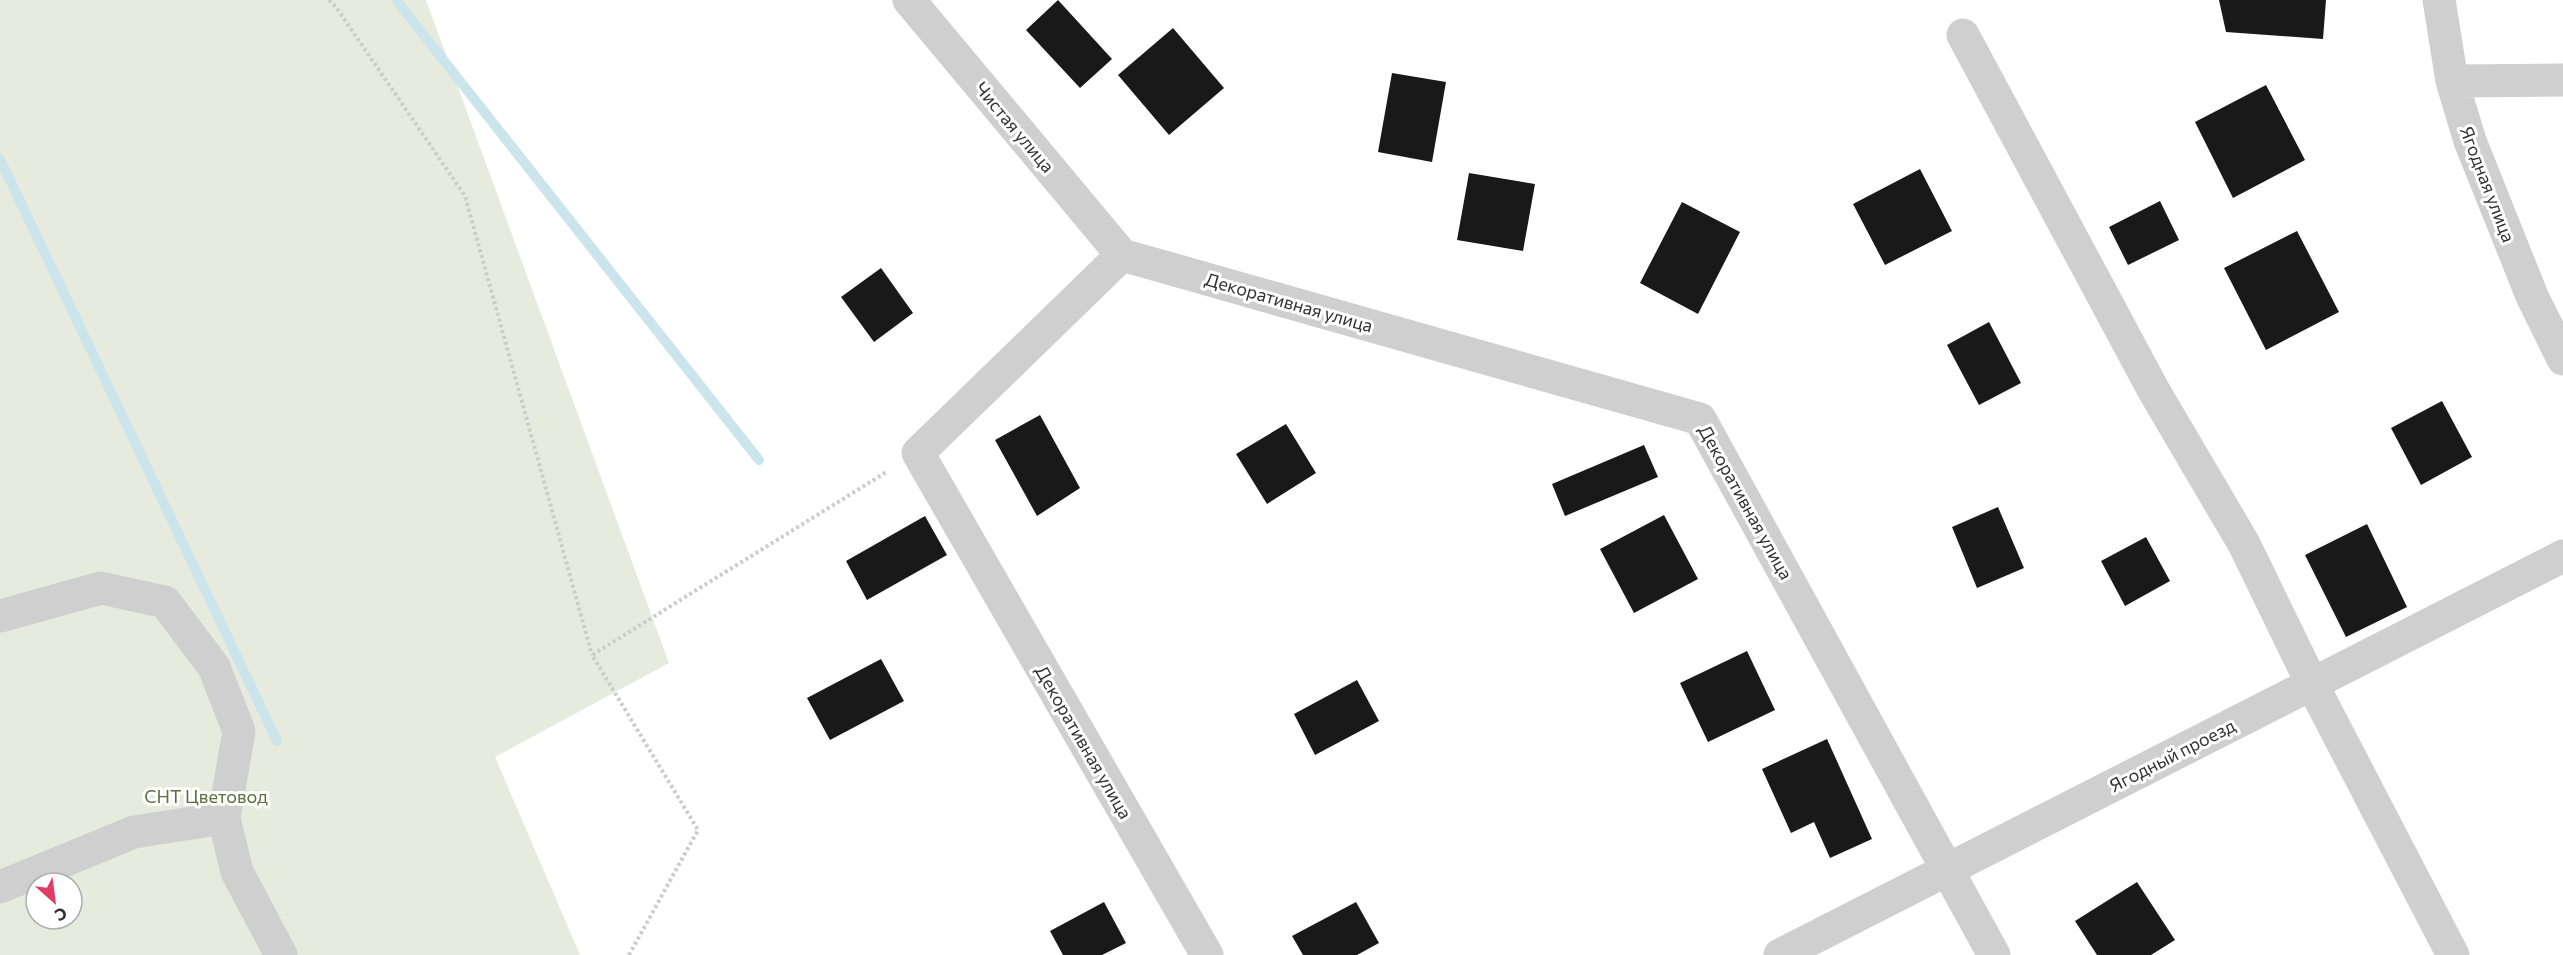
<svg xmlns="http://www.w3.org/2000/svg" width="2563" height="955" viewBox="0 0 2563 955" font-family="Commissioner,sans-serif">
  <style>
    .green { fill: #e7ebde; fill-rule: evenodd }
    .lines { fill: none; stroke-linecap: round; stroke-linejoin: round }
    .stream { stroke: #cce4eb; stroke-width: 10 }
    .building { fill: #191919 }
    .path { stroke: #ccc; stroke-width: 4; stroke-dasharray: 3 3; stroke-linecap: butt }
    .minor { stroke: #cfcfcf; stroke-width: 33 }
    .labels { text-anchor: middle; dominant-baseline: central; stroke-width: 6; stroke-linejoin: round; paint-order: stroke }
    .street-label { font-size: 18px; fill: #323232; stroke: #fff }
    .park-label { font-size: 18px; fill: #5d6e40; stroke: #fff }
  </style>
  <rect width="100%" height="100%" fill="#fff"/>
  <!-- green -->
  <path class="green" d="M0,0H426L669,663L495,757L580,955H0ZM36,883H72V919H36Z"/>
  <g class="lines">
    <!-- stream -->
    <path class="stream" d="M396,0L759,460
      M0,159L277,741"/>
  </g>
  <!-- building -->
  <path class="building" d="M1058,0L1112,59L1080,88L1026,30Z
    M2219,0H2326L2323,39L2226,32Z
    M1173,28L1224,88L1169,135L1118,75Z
    M1392,73L1446,82L1432,162L1378,152Z
    M2266,85L2305,160L2233,198L2195,122Z
    M1920,169L1952,231L1885,265L1853,204Z
    M1469,173L1535,184L1523,251L1457,240Z
    M2160,201L2179,240L2128,265L2109,227Z
    M1682,202L1740,232L1698,314L1640,283Z
    M2297,231L2339,312L2266,350L2224,268Z
    M881,268L913,313L874,342L841,297Z
    M1989,322L2021,383L1979,405L1947,345Z
    M2442,401L2472,457L2421,485L2391,428Z
    M1040,415L1080,488L1037,516L995,440Z
    M1286,424L1316,473L1267,504L1236,454Z
    M1644,445L1658,477L1565,516L1552,484Z
    M1998,507L2024,568L1977,588L1952,527Z
    M1664,515L1698,579L1634,613L1600,549Z
    M925,516L947,555L867,600L846,561Z
    M2367,524L2407,607L2346,637L2305,555Z
    M2146,537L2170,581L2125,606L2101,561Z
    M1747,651L1775,710L1708,742L1680,683Z
    M881,659L904,701L830,740L807,698Z
    M1357,680L1379,721L1315,755L1294,714Z
    M1827,739L1872,839L1830,858L1814,822L1791,833L1762,769Z
    M2137,882L2175,940L2151,955H2097L2075,921Z
    M1104,902L1126,943L1102,955H1063L1050,931Z
    M1356,902L1379,943L1357,955H1303L1292,936Z"/>
  <g class="lines">
    <!-- path -->
    <path class="path" d="M329,0L336,7L465,196L592,655
      M629,955L698,830L592,655L888,471"/>
    <!-- minor -->
    <path class="minor" d="M909,0L1122,255
      M2439,0L2452,81L2470,141L2532,296L2563,359
      M1963,35L2154,391L2244,544L2312,684L2453,955
      M2452,81L2563,80
      M1122,255L1700,419L1994,955
      M1122,255L918,453L1207,955
      M0,616L101,588L165,602L214,667L239,731L224,818L237,872L281,955
      M0,887L134,832L224,818
      M1780,955L2563,556"/>
  </g>
  <g class="labels">
    <!-- street labels -->
    <g class="street-label">
      <text transform="translate(1015 127) rotate(50)">Чистая улица</text>
      <text transform="translate(2488 184) rotate(69)">Ягодная улица</text>
      <text transform="translate(1289 302) rotate(16)">Декоративная улица</text>
      <text transform="translate(1746 502) rotate(61)">Декоративная улица</text>
      <text transform="translate(1084 742) rotate(60)">Декоративная улица</text>
      <text transform="translate(2172 755) rotate(-27)">Ягодный проезд</text>
    </g>
    <!-- park labels -->
    <g class="park-label">
      <text x="206" y="796">СНТ Цветовод</text>
    </g>
  </g>
  <!-- north arrow -->
  <g transform="translate(54 901) rotate(152)"><circle r="28" fill="#ffffff" stroke="#adadad" stroke-width="1.5"/>
  <path d="M0-4.5L10 22L0 15L-10 22Z" fill="#e13c63"/>
  <text y="-9" font-size="16" font-weight="bold" text-anchor="middle" fill="#323232">С</text>
  </g>
</svg>
